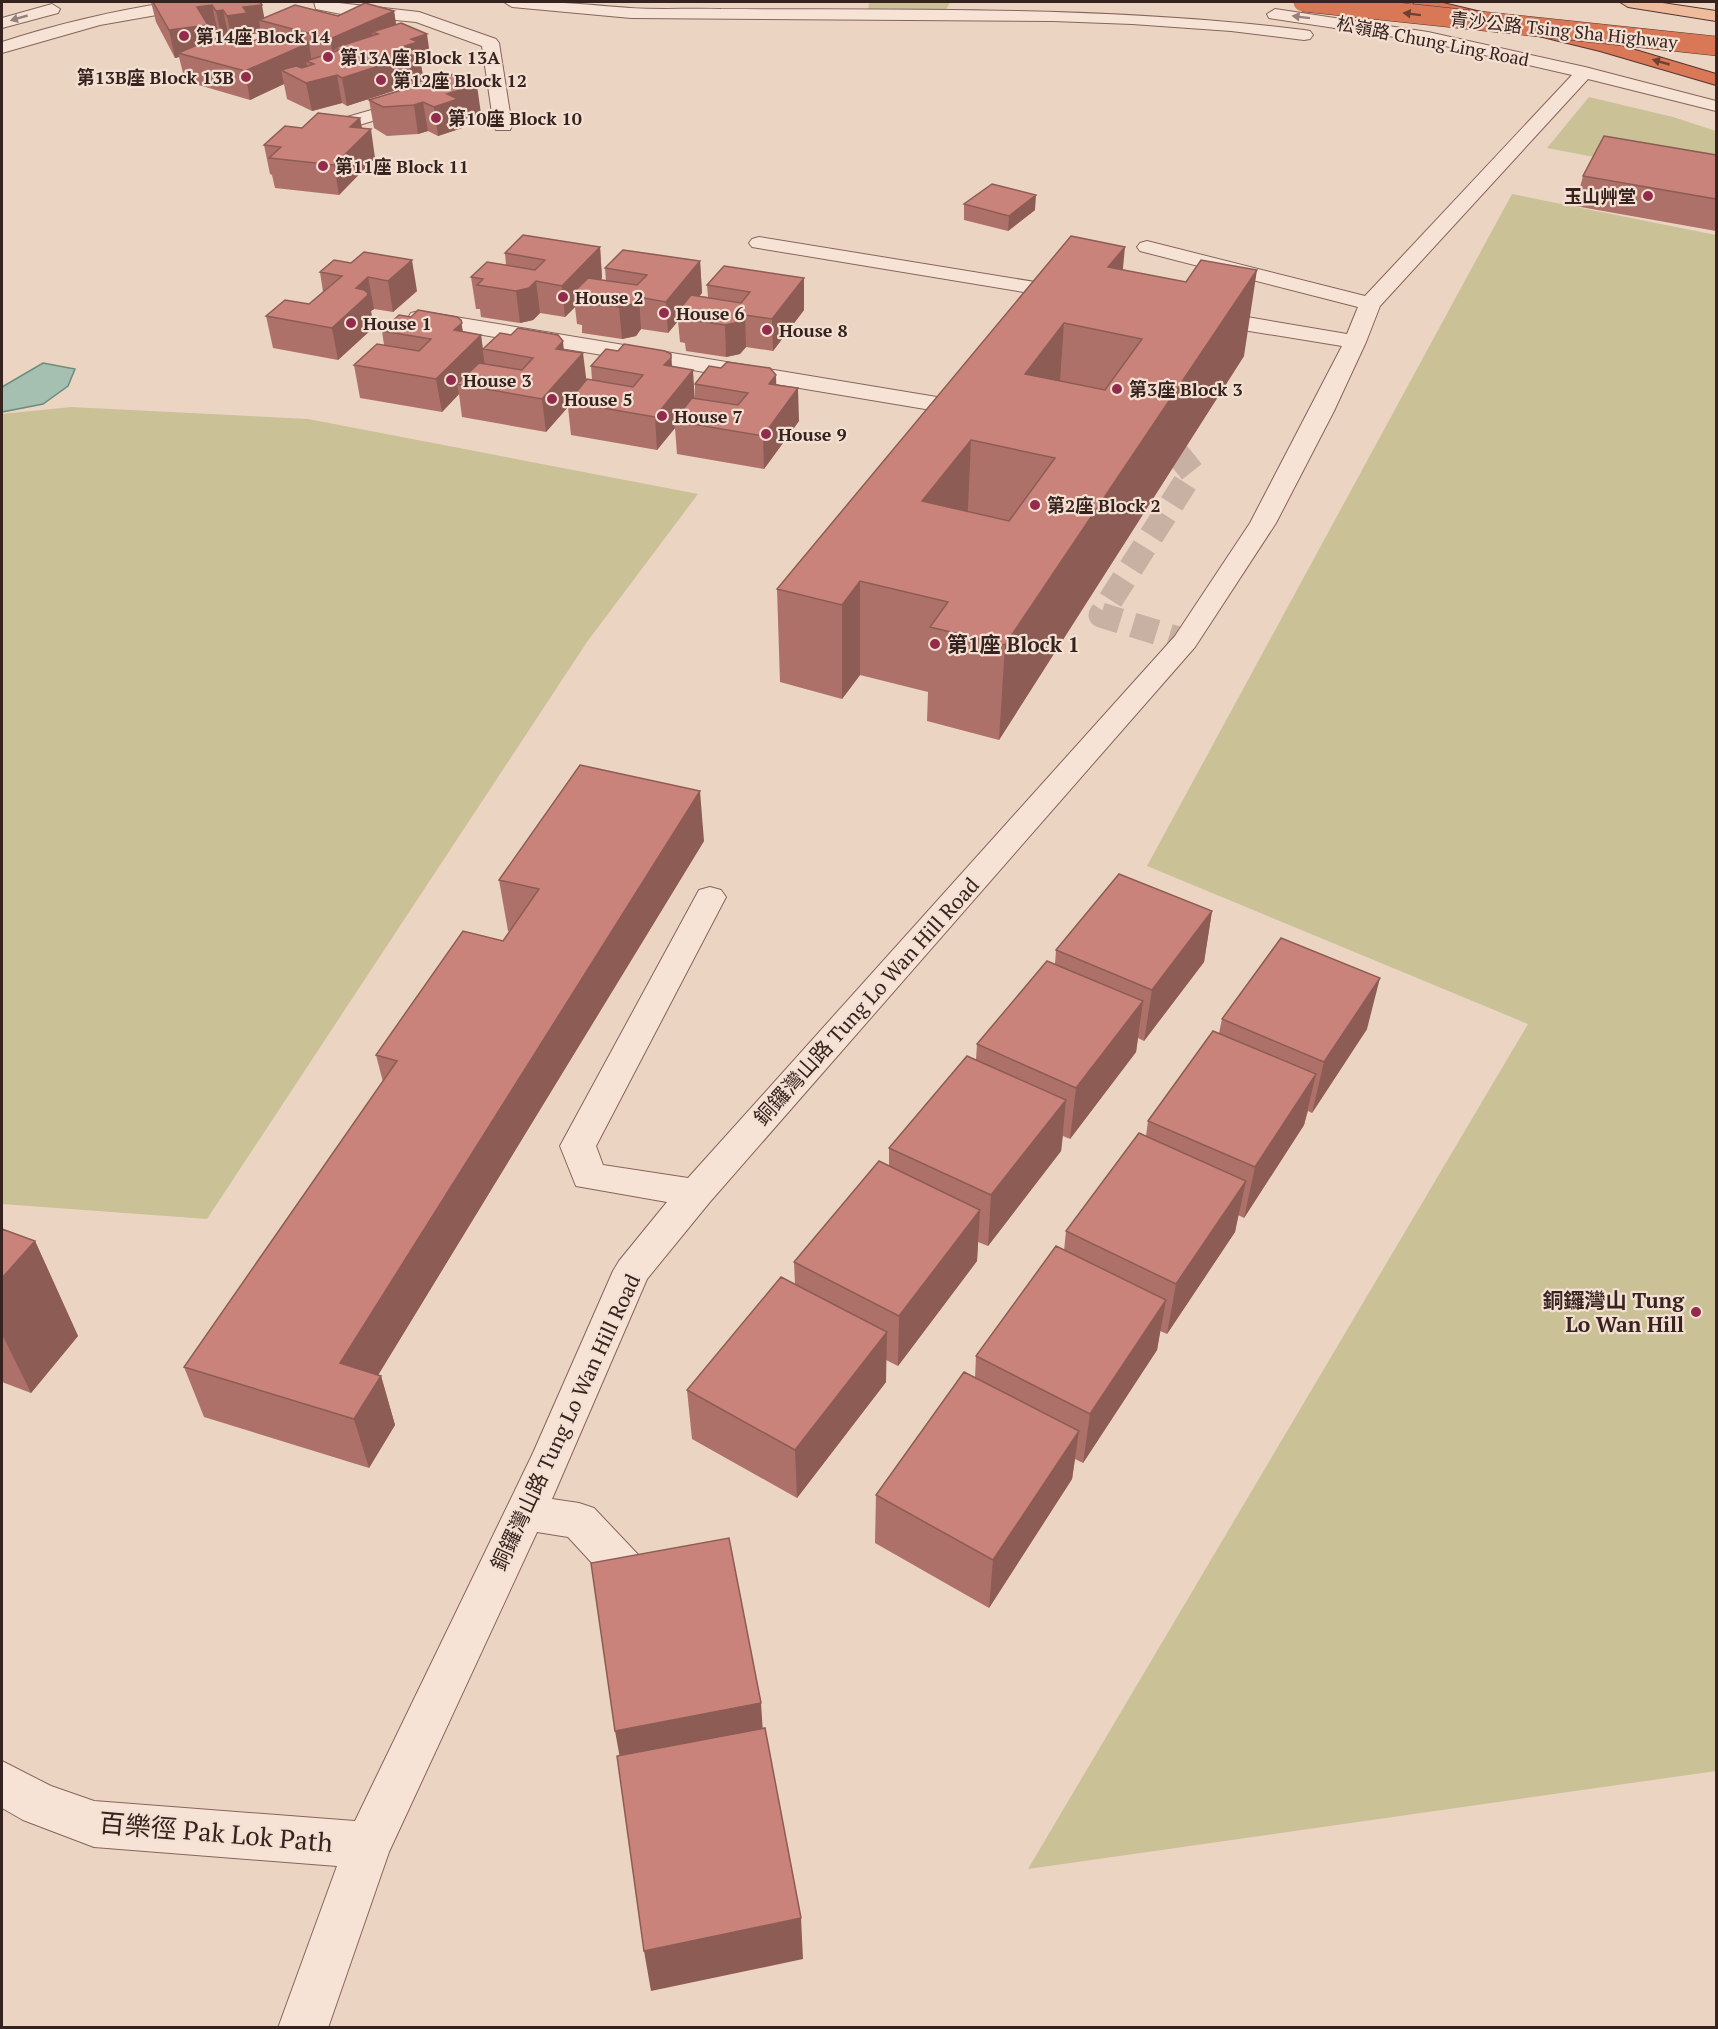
<svg xmlns="http://www.w3.org/2000/svg" width="1718" height="2029" viewBox="0 0 1718 2029" font-family="'PT Serif','Noto Sans TC',serif">
  <style>
    .green { fill: #cac197 }
    .water { fill: #a5bfb0; stroke: #6c8d7b; stroke-width: 1.5 }
    .lines { fill: none; stroke-linecap: round; stroke-linejoin: round }
    .minor-tunnel { stroke: #c8b0a2; stroke-width: 25; stroke-dasharray: 25 13; stroke-linecap: butt }
    .minor-casing { stroke: #86645a; stroke-width: 2 }
    .major-casing { stroke: #54352f; stroke-width: 2 }
    .highway-casing { stroke: #54352f; stroke-width: 2 }
    .minor { fill: #f7e3d6; fill-rule: evenodd }
    .major { fill: #eebc9c; fill-rule: evenodd }
    .highway { fill: #d97856; fill-rule: evenodd }
    .highway-bridge-casing { stroke: #54352f; stroke-width: 20; stroke-linecap: butt }
    .highway-bridge { stroke: #d97856; stroke-width: 19 }
    .wall { fill: #ad7169; fill-rule: evenodd }
    .shaded-wall { fill: #8d5c55 }
    .building { fill: #c9837a; stroke: #8d5c55; stroke-width: 1.5; fill-rule: evenodd }
    .oneway { fill: #6f4032 }
    .oneway2 { fill: #96827a }
    .poi-dot { fill: #932c4c; stroke: #f4e0d2; stroke-width: 2 }
    .labels { text-anchor: middle; dominant-baseline: central; stroke-width: 4.5; stroke-linejoin: round; paint-order: stroke }
    .far-street-label { font-size: 18px; fill: #36221e; stroke: #f4e0d2 }
    .far-poi-label { font-size: 18px; font-weight: bold; fill: #36221e; stroke: #f4e0d2; text-anchor: start }
    .poi-label { font-size: 21px; font-weight: bold; fill: #36221e; stroke: #f4e0d2; text-anchor: start }
    .street-label { font-size: 21px; fill: #36221e; stroke: #f4e0d2 }
    .near-street-label { font-size: 26px; fill: #36221e; stroke: #f4e0d2 }
  </style>
  <rect width="100%" height="100%" fill="#ecd4c3"/>
  <!-- green -->
  <path class="green" d="M869,2H950L944,14L868,13Z
    M1589,97L1673,117L1716,131V180L1547,148Z
    M1512,194L1716,235V1771L1028,1869L1528,1024L1147,866Z
    M71,407L308,419L698,494L587,642L207,1219L2,1204V414Z"/>
  <!-- water -->
  <path class="water" d="M43,363L75,369L68,386L43,404L2,412V387Z"/>
  <g class="lines">
    <!-- minor-tunnel -->
    <path class="minor-tunnel" d="M1140,441L1176,452L1192,472L1101,615L1185,641"/>
    <!-- minor casing -->
    <g class="minor-casing">
      <path id="minor" d="M171,2H210L202,7L100,25L2,53V42C57,24 113,11 171,2Z
        M314,2H330L419,12L496,39L499,43L512,126L510,130H496L494,126L482,46L416,22L346,15L316,9Z
        M504,2C545,0 588,5 630,8C660,10 690,8 721,9C915,10 1110,6 1304,30L1310,31L1313,35L1310,39L1304,40L1231,31L1132,24L1053,21L631,18L512,7Z
        M52,4L60,9L58,13L2,28V18Z
        M1275,9L1428,32L1585,67L1716,101V111L1588,79L1380,306L1366,342L1334,411L1276,523L1195,647L709,1203L647,1279L552,1499L579,1503L594,1508L646,1563L652,1576L646,1589L631,1595L616,1589L568,1537L537,1532L389,1852L328,2028H278L337,1866L94,1847L23,1820L2,1808V1761L51,1786L94,1801L355,1821L533,1453L613,1271L619,1261L667,1202L576,1186L560,1146L699,890L710,887L721,890L726,897L596,1146L603,1165L688,1178L1175,636L1250,523L1342,346L1206,324L1198,322L1195,317L1198,312L1206,310L1347,334L1358,307L1140,251L1137,247L1140,243L1147,241L1365,296L1572,75L1428,42L1269,18L1267,14Z
        M413,98L419,99L422,103L419,107L316,138L309,136L307,132L309,128Z
        M759,237L1072,288L1080,289L1083,294L1080,299L1072,300L752,247L749,243L752,239Z
        M419,311L967,402L975,404L979,409L975,414L967,416L411,323L408,318L411,313Z"/>
    </g>
    <!-- major casing -->
    <g class="major-casing">
      <path id="major" d="M1620,2H1656L1716,11V21L1628,7Z"/>
    </g>
    <!-- highway casing -->
    <g class="highway-casing">
      <path id="highway" d="M1413,2H1439L1612,43L1716,74V85L1600,51L1415,6Z"/>
    </g>
    <!-- minor -->
    <use href="#minor" class="minor"/>
    <!-- major -->
    <use href="#major" class="major"/>
    <!-- highway -->
    <use href="#highway" class="highway"/>
    <!-- highway-bridge casing -->
    <g class="highway-bridge-casing">
      <path id="highway-bridge" d="M1303,2L1716,46"/>
    </g>
    <!-- highway-bridge -->
    <use href="#highway-bridge" class="highway-bridge"/>
  </g>
  <!-- wall -->
  <path class="wall" d="M151,2H260L264,18L338,16L394,11L396,24L431,62L421,65L424,81L347,106L342,103L312,111L287,99L284,84L250,100L185,81L179,57L175,58L156,22ZM218,33L222,39L229,38L233,43L211,39L210,34ZM261,33L262,37L242,46L234,43L252,41L251,34Z
    M454,74L481,114L461,120L462,128L438,136L428,131L418,134L387,136L374,128L369,100Z
    M360,118L362,128L375,158L339,195L275,188L272,175L270,174L264,145L302,128Z
    M1716,155V231L1575,206L1583,176Z
    M964,204L1035,210L1008,231L964,220Z
    M600,247L602,278L601,280L606,281L605,268L700,261L702,293L699,296L708,297L707,285L724,266L804,310L773,351L746,347L740,354L726,357L686,351L685,343L680,342L678,321L668,333L641,329L636,336L622,339L582,333V325L577,324L575,307L565,317L540,313L533,320L520,323L481,317L480,309H476L471,277L506,265L505,253Z
    M334,260L417,291L393,312L374,309L371,311L373,324V328L338,360L273,348L266,316L309,304L323,292L320,272Z
    M1123,270L1244,356L999,740L927,721L928,692L860,675L842,699L780,682L777,589Z
    M411,317L463,332L481,335L485,364L483,349L564,350L586,381L592,380L591,366L618,351L671,354L672,366L695,398V384L776,385L799,421L764,469L677,454L675,428L657,450L571,435L568,407L546,432L462,417L459,394L442,412L360,398L354,365L384,345L382,331Z
    M704,841L378,1375L381,1376L395,1425L369,1468L204,1417L184,1367L383,1082L376,1055L503,941L510,931H508L499,880Z
    M1212,911L1204,962L1144,1041L1138,1038L1136,1052L1070,1139L1063,1136L1061,1151L988,1246L978,1242L977,1261L898,1366L886,1360V1382L797,1498L692,1439L687,1390L795,1284L794,1262L889,1166V1148L976,1060L977,1044L1055,964L1056,950Z
    M1222,1019L1367,1029L1312,1113L1308,1111L1304,1125L1244,1218L1238,1215L1235,1232L1167,1334L1160,1331L1157,1350L1083,1463L1075,1459L1072,1479L989,1608L875,1543L876,1495L975,1378L976,1356L1064,1251L1066,1231L1146,1136L1148,1121L1219,1033Z
    M2,1229L35,1241L78,1336L31,1393L2,1382Z"/>
  <!-- shaded-wall -->
  <path class="shaded-wall" d="M212,5L218,33L210,34L214,52L178,53L179,57L175,58L169,30L197,7Z
    M262,5L265,22L259,20L261,33L251,34L252,41L233,44L227,16L243,7Z
    M223,10L229,38L222,39L216,11Z
    M394,11L398,38L378,34L372,32L375,49L334,48L337,66L335,67L330,39Z
    M427,34L431,62L421,65L424,81L347,106L342,78L405,46L411,39Z
    M309,43L312,64L306,61L308,73L281,70L284,84L250,100L245,71Z
    M337,75L342,103L312,111L306,83Z
    M477,85L481,114L461,120L462,128L438,136L434,107L447,94Z
    M423,102L428,131L418,134L414,105Z
    M360,118L363,136L371,129L375,158L339,195L334,165L350,127Z
    M1036,195L1035,210L1008,231L1009,216Z
    M600,247L602,278L585,296V295L573,293L575,307L565,317L562,286Z
    M1125,247L1117,331L1108,267Z
    M412,260L417,291L393,312L388,281Z
    M700,261L702,293L686,312L678,311V321L668,333L666,302Z
    M1257,270L1244,356L999,740L1005,645Z
    M368,277L374,309L371,311L373,324V328L338,360L332,328L356,288Z
    M804,278V310L773,351L772,319Z
    M536,281L540,313L533,320L520,323L516,291Z
    M639,297L641,329L636,336L622,339L619,307Z
    M745,315L746,347L740,354L726,357L725,325Z
    M461,320L466,350L481,335L485,367L457,384L459,394L442,412L436,379L454,330Z
    M1064,323L1058,410L1025,374Z
    M563,341L566,372L583,353L587,385L568,402V407L546,432L542,399L556,349Z
    M671,354L673,386L664,365Z
    M693,370L695,402L674,421L675,428L657,450L655,417Z
    M776,375L777,408L769,384Z
    M798,388L799,421L764,469L763,436Z
    M971,440L967,530L922,501Z
    M860,581V675L842,699V605Z
    M700,791L704,841L355,1413L340,1363Z
    M1212,911L1204,962L1144,1041L1152,990Z
    M1380,978L1367,1029L1312,1113L1324,1062Z
    M1143,1001L1136,1052L1070,1139L1076,1088Z
    M1316,1074L1304,1125L1244,1218L1255,1167Z
    M1066,1100L1061,1151L988,1246L991,1195Z
    M1246,1181L1235,1232L1167,1334L1176,1284Z
    M980,1210L977,1261L898,1366L899,1316Z
    M35,1241L78,1336L31,1393L2,1334V1278Z
    M1166,1300L1157,1350L1083,1463L1090,1414Z
    M887,1332L886,1382L797,1498L795,1450Z
    M381,1376L395,1425L369,1468L354,1419Z
    M1079,1431L1072,1479L989,1608L993,1560Z
    M761,1703L764,1748L623,1775L615,1731Z
    M801,1918L803,1959L651,1991L644,1951Z"/>
  <!-- building -->
  <path class="building" d="M153,2H260L262,5L243,7L247,13L227,16L223,10L216,11L212,5L197,7L208,25L169,30Z
    M365,3L394,11L330,39L259,20L295,5L338,16Z
    M401,23L427,34L411,39L418,42L405,46L419,53L342,78L337,75L306,83L281,70L296,66L302,68L314,64L306,61L340,50L334,48L378,34L372,32Z
    M272,33L309,43L245,71L178,53L214,38L242,46Z
    M454,74L477,85L447,94L458,99L434,107L423,102L414,105L383,107L369,100Z
    M318,113L360,118L350,127L371,129L334,165L269,158L281,147L264,145L285,126L302,128Z
    M1604,136L1716,155V199L1583,176Z
    M992,184L1036,195L1009,216L964,204Z
    M523,235L600,247L562,286L536,281L529,288L516,291L477,285L483,279L471,277L487,262L535,270L545,260L505,253Z
    M1071,236L1125,247L1108,267L1186,282L1201,260L1257,270L1005,645L930,627L948,602L860,581L842,605L777,589ZM1064,323L1142,339L1105,390L1025,374ZM971,440L1055,458L1009,521L922,501Z
    M623,250L700,261L666,302L639,297L633,304L619,307L579,301L585,295L573,293L588,278L637,285L647,275L605,268Z
    M364,252L412,260L388,281L368,277L356,288L364,290L368,293L367,296L332,328L266,316L285,300L309,304L342,276L320,272L334,260L351,263Z
    M724,266L804,278L772,319L745,315L739,322L725,325L684,319L689,312L678,311L691,295L741,303L750,292L707,285Z
    M418,310L457,317L461,320L462,323L454,330L481,335L436,379L354,365L377,344L419,351L431,339L382,331L399,315L411,317Z
    M518,328L558,335L563,341L556,349L583,353L542,399L457,384L479,363L522,370L533,358L483,349L500,333L511,335Z
    M624,344L665,351L671,354V358L664,365L693,370L655,417L568,402L587,379L633,387L643,375L591,366L606,349L618,351Z
    M727,362L770,368L776,375L769,384L798,388L763,436L674,421L692,398L738,405L748,393L695,384L709,366L721,368Z
    M580,765L700,791L340,1363L381,1376L354,1419L184,1367L397,1061L376,1055L463,931L503,941L539,889L499,880Z
    M1119,874L1212,911L1152,990L1056,950Z
    M1281,938L1380,978L1324,1062L1222,1019Z
    M1047,961L1143,1001L1076,1088L977,1044Z
    M1213,1031L1316,1074L1255,1167L1148,1121Z
    M967,1056L1066,1100L991,1195L889,1148Z
    M1139,1133L1246,1181L1176,1284L1066,1231Z
    M879,1161L980,1210L899,1316L794,1262Z
    M2,1229L35,1241L2,1278Z
    M1056,1246L1166,1300L1090,1414L976,1356Z
    M781,1277L887,1332L795,1450L687,1390Z
    M964,1372L1079,1431L993,1560L876,1495Z
    M729,1538L761,1703L615,1731L591,1563Z
    M765,1728L801,1918L644,1951L617,1756Z"/>
  <!-- one-way arrows -->
  <defs><path id="oneway-solid" d="M-6-.8H1V-3.2L6.5 0L1 3.2V.8H-6Z" transform="scale(1.5)"/></defs>
  <g class="oneway">
    <use href="#oneway-solid" transform="translate(1412 14) rotate(-173)"/>
    <use href="#oneway-solid" transform="translate(1661 62) rotate(-164)"/>
  </g>
  <g class="oneway2">
    <use href="#oneway-solid" transform="translate(1301 17) rotate(-173)"/>
    <use href="#oneway-solid" transform="translate(19 18) rotate(164)"/>
  </g>
  <!-- markers -->
  <g class="poi-dot">
    <circle cx="184" cy="36" r="6"/>
    <circle cx="328" cy="57" r="6"/>
    <circle cx="246" cy="77" r="6"/>
    <circle cx="381" cy="80" r="6"/>
    <circle cx="436" cy="118" r="6"/>
    <circle cx="323" cy="166" r="6"/>
    <circle cx="1648" cy="196" r="6"/>
    <circle cx="563" cy="297" r="6"/>
    <circle cx="664" cy="313" r="6"/>
    <circle cx="351" cy="323" r="6"/>
    <circle cx="767" cy="330" r="6"/>
    <circle cx="451" cy="380" r="6"/>
    <circle cx="1117" cy="389" r="6"/>
    <circle cx="552" cy="399" r="6"/>
    <circle cx="662" cy="416" r="6"/>
    <circle cx="766" cy="434" r="6"/>
    <circle cx="1035" cy="505" r="6"/>
    <circle cx="935" cy="644" r="6"/>
    <circle cx="1696" cy="1312" r="6"/>
  </g>
  <g class="labels">
    <!-- far-street labels -->
    <g class="far-street-label">
      <text transform="translate(1564 30) rotate(6)">青沙公路 Tsing Sha Highway</text>
      <text transform="translate(1433 41) rotate(11)">松嶺路 Chung Ling Road</text>
    </g>
    <!-- far-poi labels -->
    <g class="far-poi-label">
      <text x="196" y="36">第14座 Block 14</text>
      <text x="340" y="57">第13A座 Block 13A</text>
      <text x="234" y="77" text-anchor="end">第13B座 Block 13B</text>
      <text x="393" y="80">第12座 Block 12</text>
      <text x="448" y="118">第10座 Block 10</text>
      <text x="335" y="166">第11座 Block 11</text>
      <text x="1636" y="196" text-anchor="end">玉山艸堂</text>
      <text x="575" y="297">House 2</text>
      <text x="676" y="313">House 6</text>
      <text x="363" y="323">House 1</text>
      <text x="779" y="330">House 8</text>
      <text x="463" y="380">House 3</text>
      <text x="1129" y="389">第3座 Block 3</text>
      <text x="564" y="399">House 5</text>
      <text x="674" y="416">House 7</text>
      <text x="778" y="434">House 9</text>
      <text x="1047" y="505">第2座 Block 2</text>
    </g>
    <!-- poi labels -->
    <g class="poi-label">
      <text x="947" y="644">第1座 Block 1</text>
      <text x="1684" y="1300" text-anchor="end">銅鑼灣山 Tung<tspan x="1684" dy="24">Lo Wan Hill</tspan></text>
    </g>
    <!-- street labels -->
    <g class="street-label">
      <text transform="translate(866 1001) rotate(-48)">銅鑼灣山路 Tung Lo Wan Hill Road</text>
      <text transform="translate(565 1422) rotate(-65)">銅鑼灣山路 Tung Lo Wan Hill Road</text>
    </g>
    <!-- near-street labels -->
    <g class="near-street-label">
      <text transform="translate(216 1832) rotate(5)">百樂徑 Pak Lok Path</text>
    </g>
  </g>
  <!-- border -->
  <rect width="1718" height="2029" fill="none" stroke="#36221e" stroke-width="6"/>
</svg>
